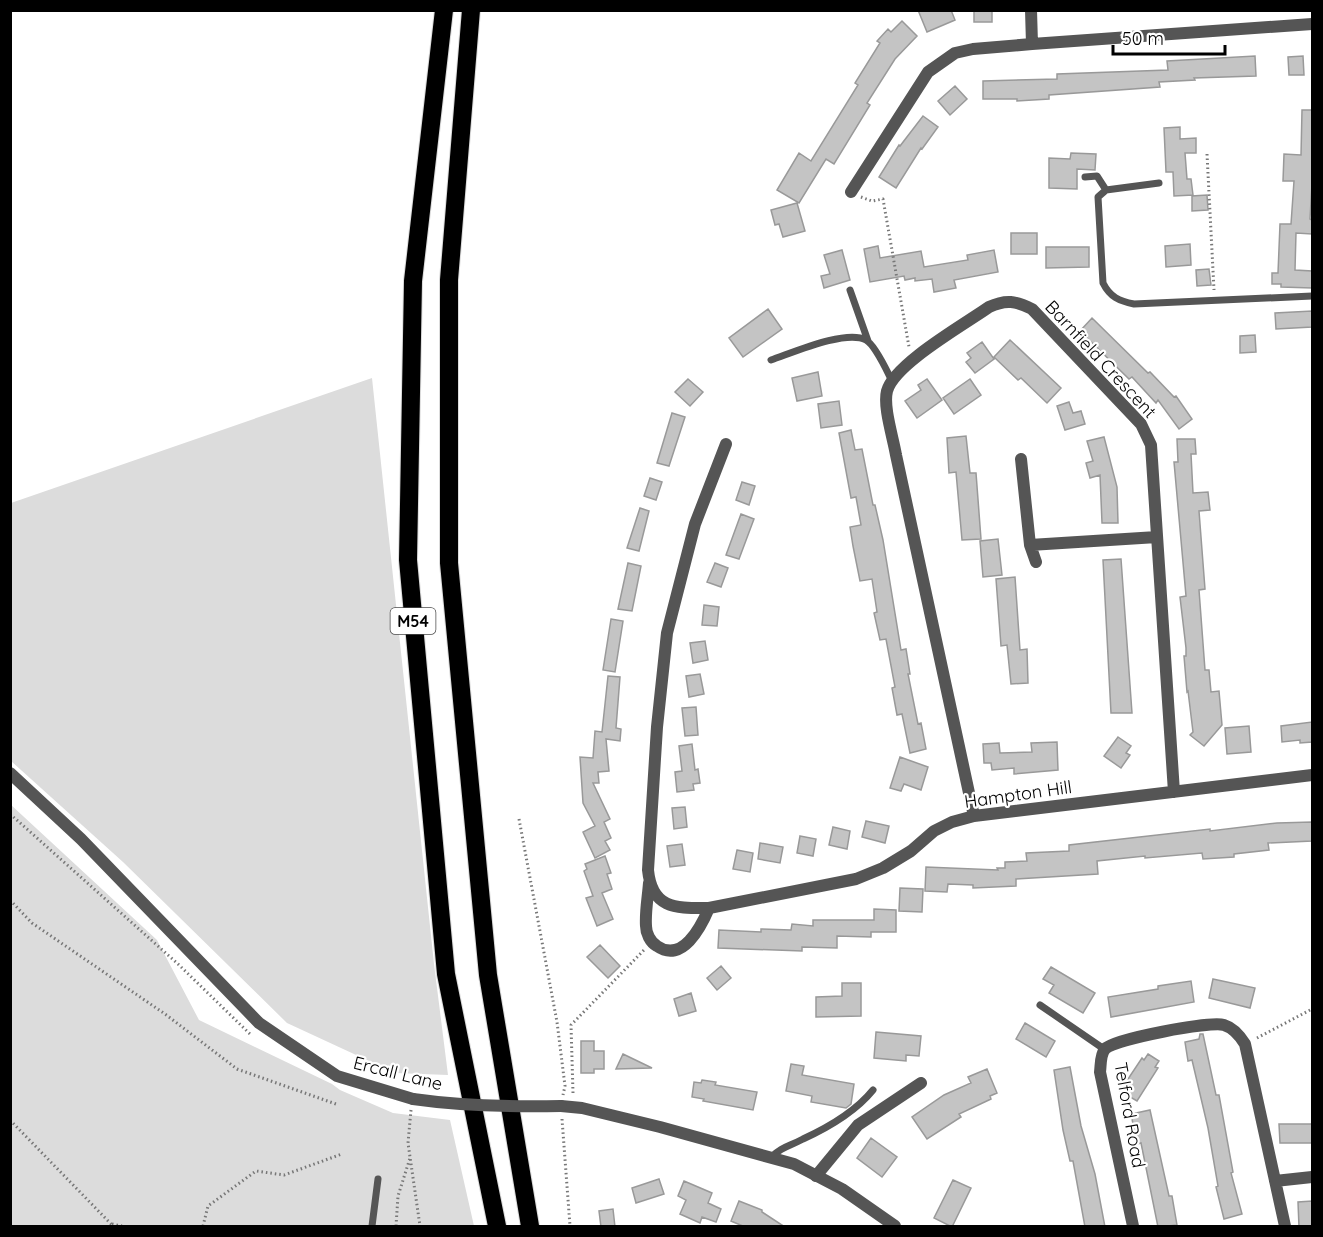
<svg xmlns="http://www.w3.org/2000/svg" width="1323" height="1237" viewBox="0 0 1323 1237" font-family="Quicksand,sans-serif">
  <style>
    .green { fill: #dcdcdc }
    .building { fill: #c4c4c4; stroke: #999; stroke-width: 1.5 }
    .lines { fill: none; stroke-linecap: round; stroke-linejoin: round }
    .motorway-casing { stroke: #dbdbdb; stroke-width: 20 }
    .path { stroke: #777; stroke-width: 3; stroke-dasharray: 1.5 3; stroke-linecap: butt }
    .service { stroke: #555; stroke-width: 7 }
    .minor { stroke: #555; stroke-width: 12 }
    .tertiary { stroke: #555; stroke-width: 12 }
    .motorway { stroke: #000; stroke-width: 18 }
    .tertiary-bridge { stroke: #555; stroke-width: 12 }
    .labels { text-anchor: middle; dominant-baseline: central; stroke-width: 4.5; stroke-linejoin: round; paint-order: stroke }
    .shield { fill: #fff; stroke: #4c4c4c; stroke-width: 1.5 }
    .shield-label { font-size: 16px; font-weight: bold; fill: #000 }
    .street-label { font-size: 18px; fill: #000; stroke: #fff }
  </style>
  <rect width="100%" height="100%" fill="#fff"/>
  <!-- green -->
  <path class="green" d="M372,378L434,964L448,1075L395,1073L287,1023L123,862L11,761V503Z
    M10,804L157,940L199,1020L332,1084L340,1090L393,1113L450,1120L474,1226H11Z"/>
  <!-- building -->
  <path class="building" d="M918,10H951L955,20L927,32Z
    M974,10H992V22H974Z
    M902,21L917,36L895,59L867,103L870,105L834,164L826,159L799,203L777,190L799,153L811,161L858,85L855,83L880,43L877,41L888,29L891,32Z
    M1255,56L1256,76L1194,78L1195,80L1159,82L1160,87L1049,95V99L1017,101V99H983V81L1057,79V74L1168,70L1167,61Z
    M1303,56L1304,75H1289L1288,57Z
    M955,86L967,99L950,115L938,101Z
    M1302,110H1312V184L1310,219L1312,220V234L1296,233L1295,270L1312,271V288L1281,287V284H1272V273H1278L1280,224H1291L1294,181H1283L1284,154L1301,155Z
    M923,116L938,127L922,149L921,148L896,188L879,177L899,145L900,146Z
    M1180,127V139L1196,138V153H1185L1187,179H1191L1193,195L1174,196L1173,172H1166L1164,128Z
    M1071,153L1096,154L1095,170L1077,169V189L1049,188V158L1070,159Z
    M1207,195L1208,210L1192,211V196Z
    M797,203L805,231L783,237L779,224L775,225L771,210Z
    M1011,233H1037V254H1011Z
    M1190,244L1191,265L1166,267L1165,246Z
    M878,246L880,258L921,251L924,267L968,260L967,255L994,250L998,272L954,280L956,288L934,292L932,279L915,281V278L905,280L904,276L870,282L864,249Z
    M1046,247H1089V267L1046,268Z
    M842,250L850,280L824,288L821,276L830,274L824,255Z
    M1209,269L1211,285L1197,286L1196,270Z
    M768,309L782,329L743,357L729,338Z
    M1312,311V327L1276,329L1275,313Z
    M1092,318L1148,373L1150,372L1174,397L1176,396L1192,419L1179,429L1158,400L1156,403L1132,377L1129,379L1080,331Z
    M1255,335L1256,352L1240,353V336Z
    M1010,340L1061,388L1047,403L1021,378L1018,380L994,357Z
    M982,342L994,359L975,373L966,362L971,358L967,353Z
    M818,372L822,396L797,401L792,378Z
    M688,379L703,392L690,406L675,392Z
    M927,379L942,400L917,418L905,401L921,390L918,385Z
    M970,379L981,395L954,414L943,398Z
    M839,401L842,425L821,428L818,404Z
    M1069,402L1073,413L1081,411L1085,424L1065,430L1057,406Z
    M672,413L685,417L669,466L657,463Z
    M851,430L855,450L862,449L873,505H875L883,540L901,650L906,649L910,674H908L918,724L921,723L926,749L910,753L902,714L897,715L892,688L895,687L886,639L880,640L874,613L877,612L872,579L860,581L853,546L850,527L861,525L856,497L851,498L839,433Z
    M966,436L970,473H976L981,539L962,540L956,472L949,473L947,438Z
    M1104,437L1117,487L1118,523H1102L1100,475L1090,478L1086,463L1093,461L1087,441Z
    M1177,439H1195L1196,454H1191L1193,493L1208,492L1210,510L1199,511L1205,589L1199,590L1205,670H1209L1211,692L1219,691L1222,725L1204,746L1190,735L1193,732L1188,691L1187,692L1184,656H1186V648L1180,597L1186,596L1174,462H1178Z
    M650,478L662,482L656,500L644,496Z
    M742,482L755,486L749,505L736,500Z
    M640,508L649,511L639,551L627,548Z
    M741,514L754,519L739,559L726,555Z
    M998,539L1002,575L983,577L980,541Z
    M1121,559L1132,713H1111L1103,560Z
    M628,563L641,566L632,611L618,609Z
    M715,563L728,568L721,587L707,582Z
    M1015,577L1020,650L1027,649L1028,683L1011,684L1007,645L1001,646L996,579Z
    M704,605L719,607L717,626L702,625Z
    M611,619L623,621L615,672L603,670Z
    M705,641L708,660L693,663L690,643Z
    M700,674L704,694L689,697L686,676Z
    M608,676L620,677L616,728L621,729L620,741L606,739L609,771L598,772L599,783H593L610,819L604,822L611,838L605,841L610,850L595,858L583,832L595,826L583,803L580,757L593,758L595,731L602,732Z
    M696,707L698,735L685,736L682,708Z
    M1312,722V742L1300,743V740L1282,742L1281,726Z
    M1249,726L1251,752L1227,754L1225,728Z
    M1118,737L1131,746L1126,753L1130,755L1121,768L1104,756Z
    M1057,742L1058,770L1014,774V768L992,770L991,763H984L983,744L999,743L1000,753L1032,752L1031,743Z
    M692,744L695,770L698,769L700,783L693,784L694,790L677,792L675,772L682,771L679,746Z
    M900,757L928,767L921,790L904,784L901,791L890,788Z
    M685,807L687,827L674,829L672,808Z
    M866,821L889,826L885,843L862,837Z
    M1312,822V841L1268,843L1269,850L1234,854V857L1203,859L1202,853L1145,858V856L1097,861L1098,874L1016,879V886L973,888V885L948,884L947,892L925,891L926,867L998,870L997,868H1005V862L1027,861L1026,853L1069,851V845L1210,829V831L1277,823Z
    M833,827L850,831L847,849L829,845Z
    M800,836L816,839L813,856L797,853Z
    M760,843L783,847L780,863L758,859Z
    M682,844L685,865L670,867L667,846Z
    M737,850L753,853L750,872L733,869Z
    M605,856L611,873L607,874L612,889L602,893L613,919L597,926L586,898L593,896L584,871L587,869L585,864Z
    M900,888L923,889L922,912L899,911Z
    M874,909L896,910V932H871V937L837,936V948L802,947V951L718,948L719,930L761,932V929L791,930L792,924L813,926V920H874Z
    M600,945L620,966L608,978L587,957Z
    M721,966L731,978L717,990L707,978Z
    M1051,967L1095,993L1083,1013L1049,993L1054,985L1043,979Z
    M1213,979L1255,988L1250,1008L1209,998Z
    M1191,981L1194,1002L1111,1017L1108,997L1158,989V986Z
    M842,983H861V1016L816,1017V997L842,996Z
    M691,993L696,1011L679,1016L674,999Z
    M1025,1023L1055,1041L1046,1057L1016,1039Z
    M876,1032L921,1036L919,1056L906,1055V1061L874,1058Z
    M1200,1034H1203L1216,1095H1219L1233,1172L1231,1173L1242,1214L1224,1219L1216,1187L1218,1186L1208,1128L1192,1060L1188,1061L1185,1042L1199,1039Z
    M581,1041H594V1051H604V1069H594V1073H581Z
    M623,1054L652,1068L616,1069Z
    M1148,1054L1159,1061L1155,1067L1158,1068L1137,1101L1120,1091L1142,1058L1144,1060Z
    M791,1064L804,1066L802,1075L854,1084L851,1104L846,1108L811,1102L812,1096L786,1091Z
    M1070,1067L1081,1126L1095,1174L1105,1227H1085L1073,1161H1070L1063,1130L1054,1070Z
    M987,1069L997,1093L990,1096L991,1099L959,1114L961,1117L927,1139L912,1117L944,1095L971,1083L968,1077Z
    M702,1080L716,1082L715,1085L757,1092L753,1110L703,1101L704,1099L692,1097L694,1082L701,1083Z
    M1150,1110L1169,1196H1172L1177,1225L1158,1227L1141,1143L1137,1144L1131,1114Z
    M1279,1124H1312V1143H1280Z
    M871,1138L897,1157L882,1177L857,1158Z
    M659,1179L664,1194L636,1203L632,1188Z
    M953,1180L971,1188L952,1227L934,1218Z
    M684,1181L712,1193L708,1203L721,1209L716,1222L702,1217L700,1223L680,1214L686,1200L678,1196Z
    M739,1201L762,1210V1212L785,1227H745L731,1221Z
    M1312,1201V1227H1299L1298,1202Z
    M613,1209L615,1227H601L599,1211Z"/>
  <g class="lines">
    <!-- motorway casing -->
    <g class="motorway-casing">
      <path id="motorway" d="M444,10L413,281L408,560L446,974L497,1226
        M471,10L449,280V563L488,975L530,1226"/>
    </g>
    <!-- path -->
    <path class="path" d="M1207,154L1214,290
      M861,197L872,201L883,199L909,347
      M10,814L177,963L251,1035
      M519,819L557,1022L565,1086L563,1095
      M10,900L32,923L165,1014L237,1069L336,1104
      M1257,1038L1312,1009
      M573,1093L571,1025L644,950
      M411,1110L408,1143L420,1226
      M562,1119L570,1226
      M10,1120L113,1226
      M112,1224L122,1226
      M203,1226L208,1206L256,1171L284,1175L342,1154
      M396,1226L398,1196L410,1158"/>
    <!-- service -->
    <path class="service" d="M1085,177L1097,176L1106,190
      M1159,183L1106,190L1098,197L1103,283C1110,297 1119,301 1134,304L1312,296
      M850,290L868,341
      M771,360C792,353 846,329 866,340C875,345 886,369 891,379
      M1040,1005L1104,1049
      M770,1158C783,1146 788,1147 803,1139C827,1128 856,1111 873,1090
      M372,1226L378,1179"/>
    <!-- minor -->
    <path class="minor" d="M1031,10L1032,44
      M851,192L928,72L955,53L973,49L1032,44L1312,24
      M726,444L695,524L667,633L657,727L648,870C652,910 677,908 709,908L856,879L883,868L911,851L934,831L952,822L974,816L1312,775
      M1021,459L1030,545L1036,562
      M1030,545L1157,537
      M974,816L896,455C893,437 883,407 887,391C894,364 965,324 989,307C1006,299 1016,301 1032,309L1141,424L1151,445L1174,792
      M649,883C648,897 645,912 646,926C646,933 650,942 657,946C682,964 701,927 709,908
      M816,1176L858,1125L921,1083
      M1275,1181L1312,1177
      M1133,1226L1100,1072C1101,1065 1100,1055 1105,1049C1114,1039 1210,1021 1224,1025C1234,1028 1240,1036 1245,1044L1285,1226"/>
    <!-- tertiary -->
    <path class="tertiary" d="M10,773L81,839L259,1023L337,1076L413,1099
      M561,1106L582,1108L660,1127L794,1164L842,1189L895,1226"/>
    <!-- motorway -->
    <use href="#motorway" class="motorway"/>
    <!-- tertiary-bridge -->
    <path class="tertiary-bridge" d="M413,1099C462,1106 511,1107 561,1106"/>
  </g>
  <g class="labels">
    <!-- shield labels -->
    <rect class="shield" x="390.5" y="608" width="45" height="26" rx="4.5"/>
    <g class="shield-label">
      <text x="413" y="621">M54</text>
    </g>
    <!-- street labels -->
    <g class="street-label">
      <text transform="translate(1101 359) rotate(47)">Barnfield Crescent</text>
      <text transform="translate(1018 794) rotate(-8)">Hampton Hill</text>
      <text transform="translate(398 1073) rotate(14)">Ercall Lane</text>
      <text transform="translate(1130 1115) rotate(80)">Telford Road</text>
    </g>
  </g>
  <!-- border -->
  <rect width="1323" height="1237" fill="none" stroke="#000000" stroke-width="24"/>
  <!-- scale -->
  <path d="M1113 45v9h112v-9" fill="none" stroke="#000000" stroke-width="3"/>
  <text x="1122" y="45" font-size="18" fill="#000000" stroke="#ffffff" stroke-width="4.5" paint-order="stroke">50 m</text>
</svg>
